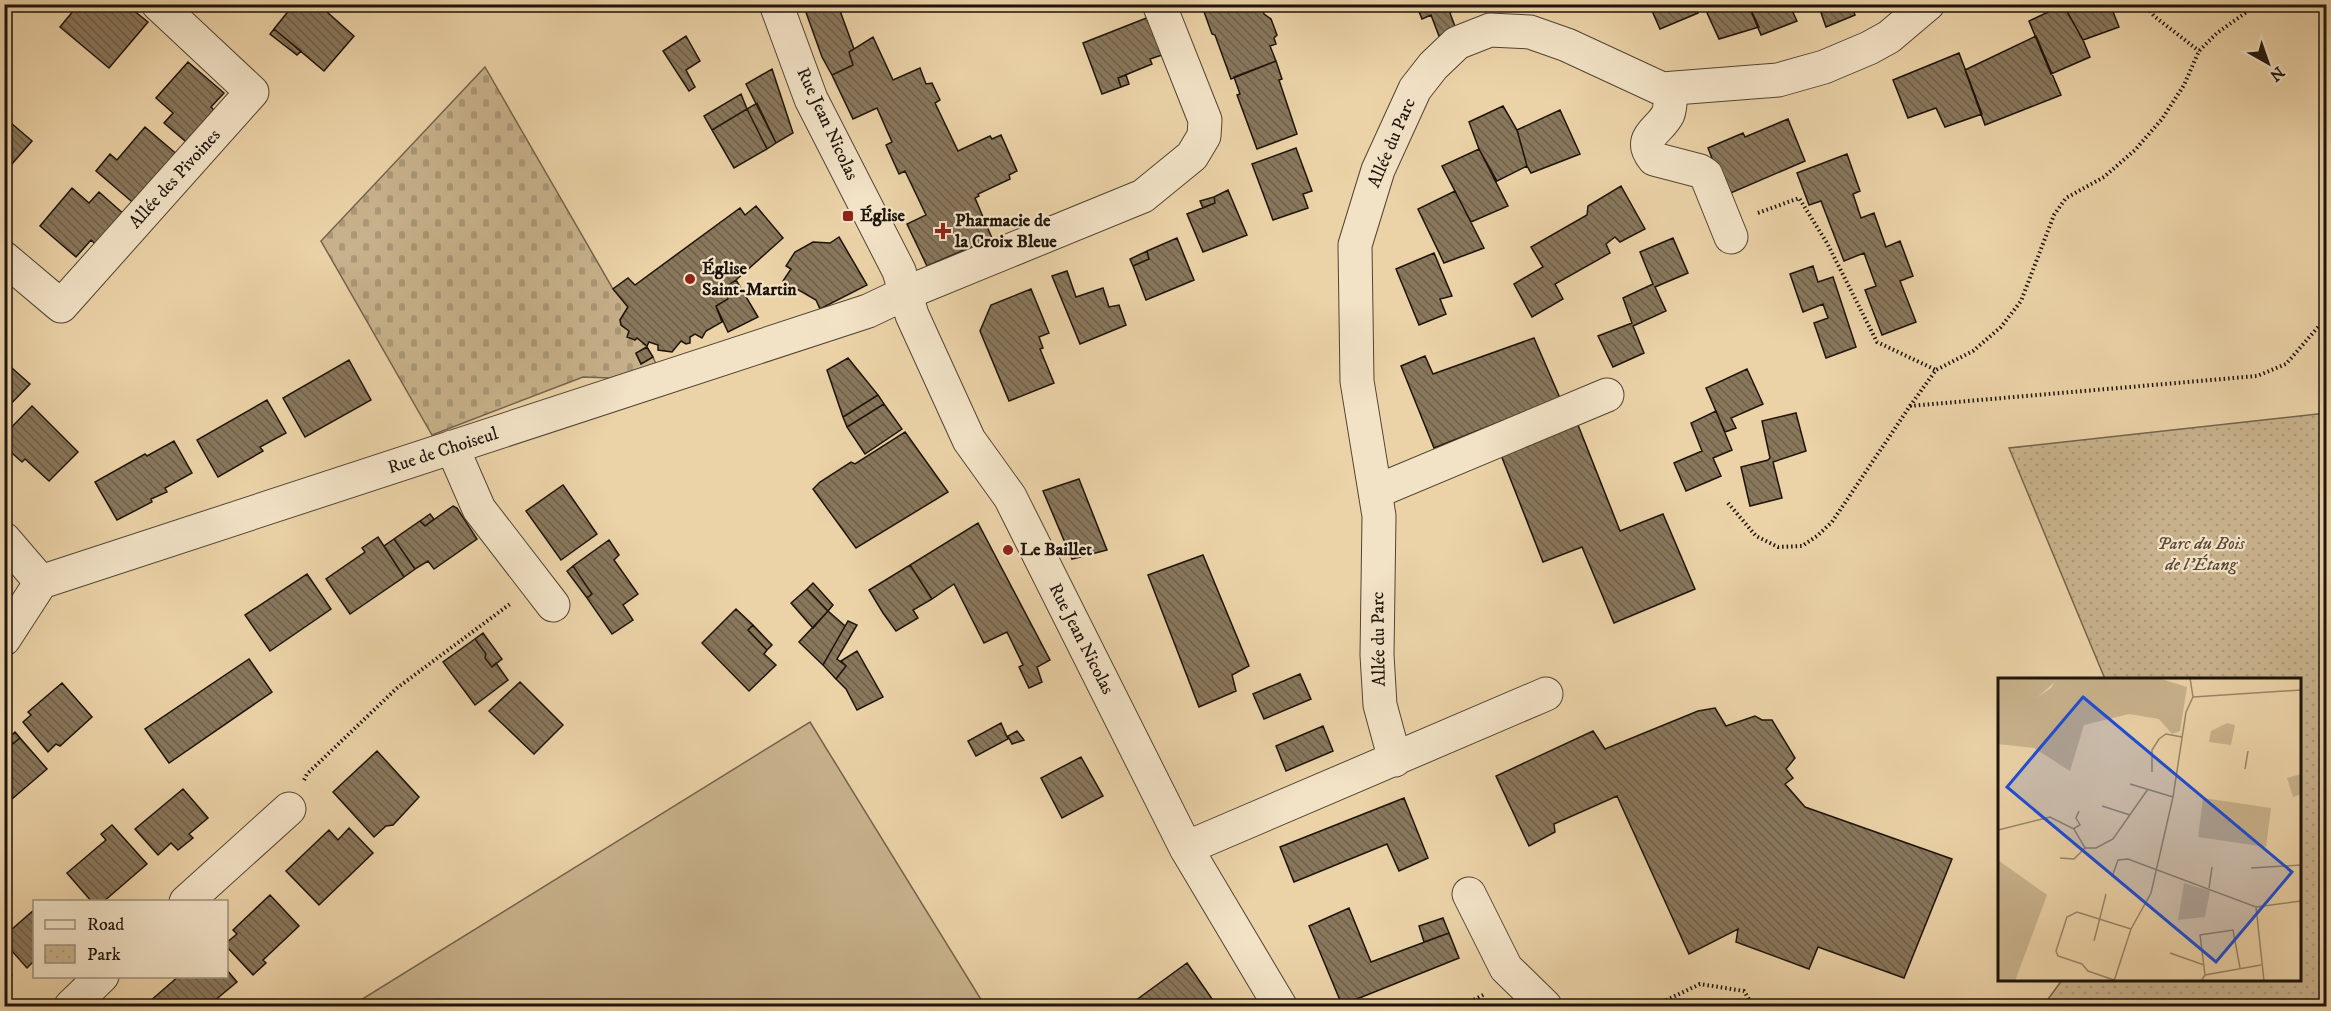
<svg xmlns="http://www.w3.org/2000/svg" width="2331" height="1011" viewBox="0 0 2331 1011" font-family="'IM FELL DW Pica',serif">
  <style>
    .grass { fill: #c8b28c; stroke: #73634c; stroke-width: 1.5 }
    .cemetery { fill: url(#cemetery-stones); stroke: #73634c; stroke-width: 1.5 }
    .park { fill: url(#park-dots); stroke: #73634c; stroke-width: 1.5 }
    .building { fill: url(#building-back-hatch); stroke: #1e140b; stroke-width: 1.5 }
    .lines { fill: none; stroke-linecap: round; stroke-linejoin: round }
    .minor-casing { stroke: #514432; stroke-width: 35 }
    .path { stroke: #1e140b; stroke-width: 4; stroke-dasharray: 1.5 3; stroke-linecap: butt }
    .minor { stroke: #f2e2c6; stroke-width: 33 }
    .poi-dot { fill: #8f2418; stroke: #f2e2c6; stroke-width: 2 }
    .labels { text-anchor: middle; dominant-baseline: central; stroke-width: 4.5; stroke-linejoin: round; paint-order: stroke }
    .street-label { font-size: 18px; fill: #1e140b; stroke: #f2e2c6 }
    .poi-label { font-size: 18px; font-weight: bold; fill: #1e140b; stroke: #f2e2c6; text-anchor: start }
    .park-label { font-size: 18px; font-style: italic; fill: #5a4b38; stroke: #f2e2c6 }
    .inset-road { fill: none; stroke: #998669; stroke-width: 1.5 }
    .view { fill: #1d4ed8; fill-opacity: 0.15; stroke: #1d4ed8; stroke-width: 3 }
    .inset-edge { fill: none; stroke: #1e140b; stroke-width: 3 }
  </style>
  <defs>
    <pattern id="cemetery-stones" width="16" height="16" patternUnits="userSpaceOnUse" patternTransform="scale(1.5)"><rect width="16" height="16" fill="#c8b28c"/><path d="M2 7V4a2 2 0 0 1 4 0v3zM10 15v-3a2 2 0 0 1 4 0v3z" fill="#ab9877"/></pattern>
    <pattern id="park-dots" width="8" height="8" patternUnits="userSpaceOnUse" patternTransform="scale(1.5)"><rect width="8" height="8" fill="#c8b28c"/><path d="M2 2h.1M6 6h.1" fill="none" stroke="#ab9877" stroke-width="1.8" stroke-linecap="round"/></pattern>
    <pattern id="building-back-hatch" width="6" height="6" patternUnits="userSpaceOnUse" patternTransform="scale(1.5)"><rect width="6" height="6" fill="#89775c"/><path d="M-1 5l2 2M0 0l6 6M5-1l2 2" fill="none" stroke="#6f604a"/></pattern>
  </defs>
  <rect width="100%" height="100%" fill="#ebd2a7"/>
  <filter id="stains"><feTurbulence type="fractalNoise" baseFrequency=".00333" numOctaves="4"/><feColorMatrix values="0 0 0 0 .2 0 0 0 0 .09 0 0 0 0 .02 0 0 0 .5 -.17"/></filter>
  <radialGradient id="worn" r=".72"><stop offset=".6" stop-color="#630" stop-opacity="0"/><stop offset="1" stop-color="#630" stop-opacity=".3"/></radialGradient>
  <!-- grass -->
  <path class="grass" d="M810,722L985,1006H351Z"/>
  <!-- cemetery -->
  <path class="cemetery" d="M485,67L613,289L628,307L620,320L621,325L629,331L628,337L635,340L637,338L642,340L643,344L647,346L636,354L641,364L653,357L656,364L610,378L583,377L432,435L321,241Z"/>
  <!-- park -->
  <path class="park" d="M2326,413V1006H2043L2062,980H2300V680L2105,679L2009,448Z"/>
  <!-- building -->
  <path class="building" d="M79,4H115L122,11L128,6L148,22L109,68L60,27Z
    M294,4H318L354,36L324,71L274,29Z
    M803,4H846L839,8L854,49L849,52L853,65L832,75L822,57Z
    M1217,4H1254L1257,11L1263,9L1264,14L1271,19L1277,35L1274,38L1276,44L1270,46L1276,61L1231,79L1215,35L1212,34L1203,9Z
    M1416,4H1453L1455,9L1450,13L1456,29L1439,36L1431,15L1422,19Z
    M1649,4H1694L1698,13L1660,29Z
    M1703,4H1748L1759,27L1719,39Z
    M1748,4H1789L1797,21L1761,35Z
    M1818,4H1851L1855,15L1826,27Z
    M2110,4L2119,27L2083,40L2063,4Z
    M2063,5L2083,40L2090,57L2051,74L2029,21Z
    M1154,15L1168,53L1150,59L1152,64L1118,78L1121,87L1102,94L1083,43Z
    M274,29L301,51L297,55L270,34Z
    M686,36L700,61L686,70L695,87L689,91L663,51Z
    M2036,36L2061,95L1985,125L1965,70Z
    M873,37L893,80L920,68L926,84L932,83L940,100L935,103L958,151L990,136L992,139L1001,135L1017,171L1009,175L1010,179L978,194L979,196L975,198L992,238L927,266L907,224L926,215L905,171L899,174L886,145L892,142L877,108L853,119L832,75L853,65L849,52Z
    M1959,53L1982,114L1945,127L1936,108L1908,118L1893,80Z
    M1276,61L1282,79L1279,80L1297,134L1257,149L1237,95L1240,94L1234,77Z
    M188,62L224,93L211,107L220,116L192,147L164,123L173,113L156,98Z
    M772,69L793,133L776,143L746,84Z
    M1126,75L1129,84L1121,87L1118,78Z
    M741,94L747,109L712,130L704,116Z
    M757,103L776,143L767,149L747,109Z
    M1503,106L1517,130L1527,166L1497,181L1479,149L1469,122Z
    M747,109L767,149L734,168L712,130Z
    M1560,110L1580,154L1531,173L1527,166L1517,130Z
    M4,117L32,141L4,173Z
    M1788,119L1805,161L1726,195L1708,148L1743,133L1745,137Z
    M145,127L180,157L137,206L96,171L110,154L117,160Z
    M1296,148L1312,191L1303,194L1308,208L1273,220L1252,164Z
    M1479,149L1508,206L1471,222L1442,166Z
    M1847,154L1860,191L1853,194L1861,218L1874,213L1886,247L1900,241L1913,276L1900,281L1916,322L1882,335L1865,290L1876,286L1864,253L1844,261L1821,201L1809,205L1797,173Z
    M1621,186L1645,229L1620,242L1615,237L1606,244L1610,253L1555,284L1563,299L1532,317L1514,284L1543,267L1531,247L1587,215L1588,206Z
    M72,188L89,203L99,192L126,216L99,247L91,240L76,257L40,226Z
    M1228,190L1247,235L1203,252L1187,214L1215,203L1214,197Z
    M1455,191L1484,248L1444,263L1418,209Z
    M1214,197L1215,203L1203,208L1200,201Z
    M756,206L783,238L736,280L724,288L728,299L716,306L722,322L706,331L702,338L695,334L690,337V343L686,344L681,341L672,352L658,350V345L649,342L647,346L637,338L635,340L627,337L629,331L621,325L620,320L628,307L613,289L628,278L635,285L740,208L745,215Z
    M839,237L867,285L820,309L816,300L783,281L791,269L786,266L795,252L813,242L830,243Z
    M1177,238L1194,280L1146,300L1133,266L1149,259L1147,251Z
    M1673,238L1688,273L1655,287L1666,311L1633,326L1644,353L1613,367L1598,336L1632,323L1623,298L1653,284L1640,252Z
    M1147,251L1149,259L1133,266L1130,259Z
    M1434,253L1452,296L1440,299L1446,314L1419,325L1396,269Z
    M1813,266L1818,282L1833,277L1856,347L1826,358L1814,323L1828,318L1823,304L1803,312L1790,274Z
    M1067,271L1076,297L1103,288L1109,307L1119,305L1126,325L1080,344L1052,276Z
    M736,280L758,317L728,332L716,306L728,299L724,288Z
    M1031,289L1049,333L1039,337L1043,348L1040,349L1054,383L1009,401L980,331L991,305Z
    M1534,338L1560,398L1434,448L1401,366L1425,356L1433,374Z
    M647,347L653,357L641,364L636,353Z
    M848,358L878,395L843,417L827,370Z
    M349,360L371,400L305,437L283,398Z
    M4,361L30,384L4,411Z
    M1747,369L1763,404L1731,418L1736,428L1725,432L1706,388Z
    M878,395L884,404L847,427L843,417Z
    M267,400L286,433L260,447L263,451L218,477L197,440Z
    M884,404L902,429L865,454L847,427Z
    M32,406L78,452L49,481L25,459L22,462L4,446V435Z
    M1716,411L1732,450L1713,458L1721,476L1686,491L1674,463L1702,451L1691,423Z
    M1796,413L1806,451L1773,462L1782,498L1750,506L1741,467L1768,460L1770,458L1762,421Z
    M1576,420L1620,531L1663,514L1695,589L1614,623L1582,547L1543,562L1499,450Z
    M905,432L948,492L856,548L813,489L820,482L851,462L855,464Z
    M174,441L192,473L165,488L167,492L151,499L152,502L117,520L95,482L145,454L147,456Z
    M1079,479L1107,550L1072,559L1043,491Z
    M563,485L597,534L561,560L526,511Z
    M453,506L457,508L477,539L434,569L428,561L415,569L394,539L420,521L425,526Z
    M430,514L434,519L425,526L420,521Z
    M978,523L1050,660L1037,667L1042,682L1029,688L1019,667L1023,665L1007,632L984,643L954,584L932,599L910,565Z
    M378,537L404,577L350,614L326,579L365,552L362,548Z
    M394,539L415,569L404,577L384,546Z
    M609,540L619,555L614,560L638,594L623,605L633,620L612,634L587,598L592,594L573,566Z
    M1203,555L1249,666L1232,675L1236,691L1199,707L1148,575Z
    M910,565L932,599L913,610L918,618L896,631L883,613L869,590Z
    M573,566L592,594L587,598L567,571Z
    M307,574L331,609L270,651L245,615Z
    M813,583L833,605L828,611L807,589Z
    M807,589L828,611L813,628L791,603Z
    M736,609L753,625L748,630L767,650L764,654L776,665L749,691L702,643Z
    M828,611L845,626L823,665L799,642Z
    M848,621L857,625L837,659L846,666L836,679L823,665Z
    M753,625L772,645L767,650L748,630Z
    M483,633L502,659L492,667L485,658L486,654L475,639Z
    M475,639L486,654L485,658L492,667L496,663L508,680L475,705L443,662Z
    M857,651L883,697L857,710L846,689L836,679L846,666L841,661Z
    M249,659L272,692L169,763L145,729Z
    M1300,674L1311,699L1264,719L1253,694Z
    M520,682L563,725L534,754L489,711Z
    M62,683L92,717L60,746L56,744L48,752L23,722L31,715L28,712Z
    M1715,708L1726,726L1755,716L1762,720H1772L1795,758L1786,769L1793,778L1785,784L1805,807L1952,859L1904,978L1818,947L1809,969L1736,942L1738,929L1689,954L1617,796L1554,824L1555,832L1529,846L1496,776L1593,731L1605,749L1698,711Z
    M1001,723L1008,739L976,756L968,741Z
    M1323,726L1333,751L1286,771L1276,746Z
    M1017,731L1024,740L1012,744L1008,736Z
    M15,732L20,738L4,751V742Z
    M20,738L47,769L5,805L4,751Z
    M377,751L419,797L393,825L386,826L374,837L333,792Z
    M1081,757L1103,796L1062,818L1041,778Z
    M183,789L208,818L189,834L193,838L178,850L171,843L158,855L135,829Z
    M1404,798L1428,858L1399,871L1387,844L1294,882L1280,847Z
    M112,825L147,864L103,902H92L67,873L106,840L101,834Z
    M349,828L373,853L319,905L286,871L329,830L338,840Z
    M270,895L299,926L263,960L266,963L253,975L226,946V943L237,934L233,930Z
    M1349,908L1371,962L1449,933L1459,958L1342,1005L1309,926Z
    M34,910V961L27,968L4,942V936Z
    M1443,918L1449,933L1424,942L1419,926Z
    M1187,963L1217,1006H1128Z
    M4,966L12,975L4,981Z
    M226,969L237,982L208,1006H153L149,1002L179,976H226Z"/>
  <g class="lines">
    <!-- minor casing -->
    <g class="minor-casing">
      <path id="minor" d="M776,4L811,99L899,271L912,315L969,440L1010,497L1186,848L1280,1006
        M1671,89C1670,96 1671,107 1668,114C1660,131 1636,137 1654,159L1700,171L1706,175L1731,237
        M4,258L61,306L252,92L158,4
        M452,447L479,509L553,605
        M1375,492L1607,395
        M4,539L41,582
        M4,639L41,582L868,311L906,293L1143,196L1192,156L1204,136L1205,120L1159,4
        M1395,760L1380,705L1377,655L1379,516L1357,381L1355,245L1378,170L1415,89L1433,66L1457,43L1490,30L1530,32L1567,45L1662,89L1778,80L1824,67L1869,48L1889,37L1928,4
        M1186,848L1546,694
        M1469,894L1506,968L1545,1006
        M186,902L289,809
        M71,1006L102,976"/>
    </g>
    <!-- path -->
    <path class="path" d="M2144,4L2154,16L2199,51
      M1758,213L1799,198L1827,243L1877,342L1936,370
      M1910,406L1936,370L1973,351L2001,327L2021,301L2054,215L2066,198L2104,177L2135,150L2162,119L2184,85L2199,51L2217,33L2258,4
      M1728,503L1756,536L1778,547L1802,546L1817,536L1832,522L1910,406L2257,376L2286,364L2326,318
      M304,780L307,774L397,688L510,604
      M1462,1006L1485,994
      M1654,1006L1700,984L1744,991L1753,1006"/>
    <!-- minor -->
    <use href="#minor" class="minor"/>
  </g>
  <!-- markers -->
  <g class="poi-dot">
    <rect x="842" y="210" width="12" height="12" rx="3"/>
    <path d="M940 222h6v6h6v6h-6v6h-6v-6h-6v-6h6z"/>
    <circle cx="690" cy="279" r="6"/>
    <circle cx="1008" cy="550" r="6"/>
  </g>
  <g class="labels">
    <!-- street labels -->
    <g class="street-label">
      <text transform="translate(827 124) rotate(65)">Rue Jean Nicolas</text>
      <text transform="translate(1392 143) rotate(-67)">Allée du Parc</text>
      <text transform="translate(175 179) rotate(-48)">Allée des Pivoines</text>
      <text transform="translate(443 451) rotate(-18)">Rue de Choiseul</text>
      <text transform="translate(1081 639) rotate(63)">Rue Jean Nicolas</text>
      <text transform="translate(1379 639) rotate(-91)">Allée du Parc</text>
    </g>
    <!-- poi labels -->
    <g class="poi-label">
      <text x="860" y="216">Église</text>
      <text x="955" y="221">Pharmacie de<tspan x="955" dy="21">la Croix Bleue</tspan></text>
      <text x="702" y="269">Église<tspan x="702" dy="21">Saint-Martin</tspan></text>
      <text x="1020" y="550">Le Baillet</text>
    </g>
    <!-- park labels -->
    <g class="park-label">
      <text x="2201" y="544">Parc du Bois<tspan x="2201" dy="21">de l'Étang</tspan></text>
    </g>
  </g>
  <!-- overview -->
  <g transform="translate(1998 678)">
    <rect width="303" height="303" fill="#ebd2a7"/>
    <path d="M229,45L237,47L233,67L211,64L213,53ZM303,96V116L295,119L289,100ZM205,120L273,130L268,169L200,159Z" fill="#c8b28c"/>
    <path d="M0,0H61L40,19L0,25ZM0,182L49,217L17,303H0Z" fill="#c8b28c"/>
    <path d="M186,205L212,213L207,239L180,242Z" fill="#c8b28c"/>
    <path d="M59,0H160L189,9L182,53L174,56L161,41L131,36L86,47L72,93L36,70L0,66L1,23L40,19L53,10Z" fill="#c8b28c"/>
    <path class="inset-road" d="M192,0L195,19M195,19L303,12M247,91L250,73M154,94V72L161,61L168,56L184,59M132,106L175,119M104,128L132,137M75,151L82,147L78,140L81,133M0,152L52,139L76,151L87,170H98L115,161L150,111M62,180L76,181L87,170M253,190L303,187M114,199L120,182L130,181L258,229L303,223M211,210L214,189M258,229L266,303M96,263L108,216M172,275L206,287M207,297L202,257L235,252L242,290M116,302L90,293L84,286L60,278L58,273L69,239L79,234L133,251M116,303L133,251L153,215L175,119L188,34L195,19M203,303L207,297L263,287"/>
    <path class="view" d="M85,19L294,194L218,284L9,109Z"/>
    <rect width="303" height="303" class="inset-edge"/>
  </g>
  <!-- margin -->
  <rect width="2331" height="1011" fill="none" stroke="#ebd2a7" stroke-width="24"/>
  <rect x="6" y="6" width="2319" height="999" fill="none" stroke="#1e140b" stroke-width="3"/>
  <rect x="12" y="12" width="2307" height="987" fill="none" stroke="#1e140b" stroke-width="1.5"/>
  <!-- legend -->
  <rect x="33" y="900" width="195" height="78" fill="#f2e2c6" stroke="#9d907b" stroke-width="1.5"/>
  <rect x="45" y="920" width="30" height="9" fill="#f2e2c6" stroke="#9d907b" stroke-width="1.5"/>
  <text x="87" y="930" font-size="18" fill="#1e140b">Road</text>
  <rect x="45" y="945" width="30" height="18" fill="url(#park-dots)" stroke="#9d907b" stroke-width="1.5"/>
  <text x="87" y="960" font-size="18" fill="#1e140b">Park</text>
  <!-- north arrow -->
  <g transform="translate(2268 63) rotate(140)" stroke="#f2e2c6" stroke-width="4.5" paint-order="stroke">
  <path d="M0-4.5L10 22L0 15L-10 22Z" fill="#1e140b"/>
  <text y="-9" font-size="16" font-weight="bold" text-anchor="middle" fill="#1e140b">N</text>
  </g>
  <rect width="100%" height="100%" filter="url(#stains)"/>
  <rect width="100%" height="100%" fill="url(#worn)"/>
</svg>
